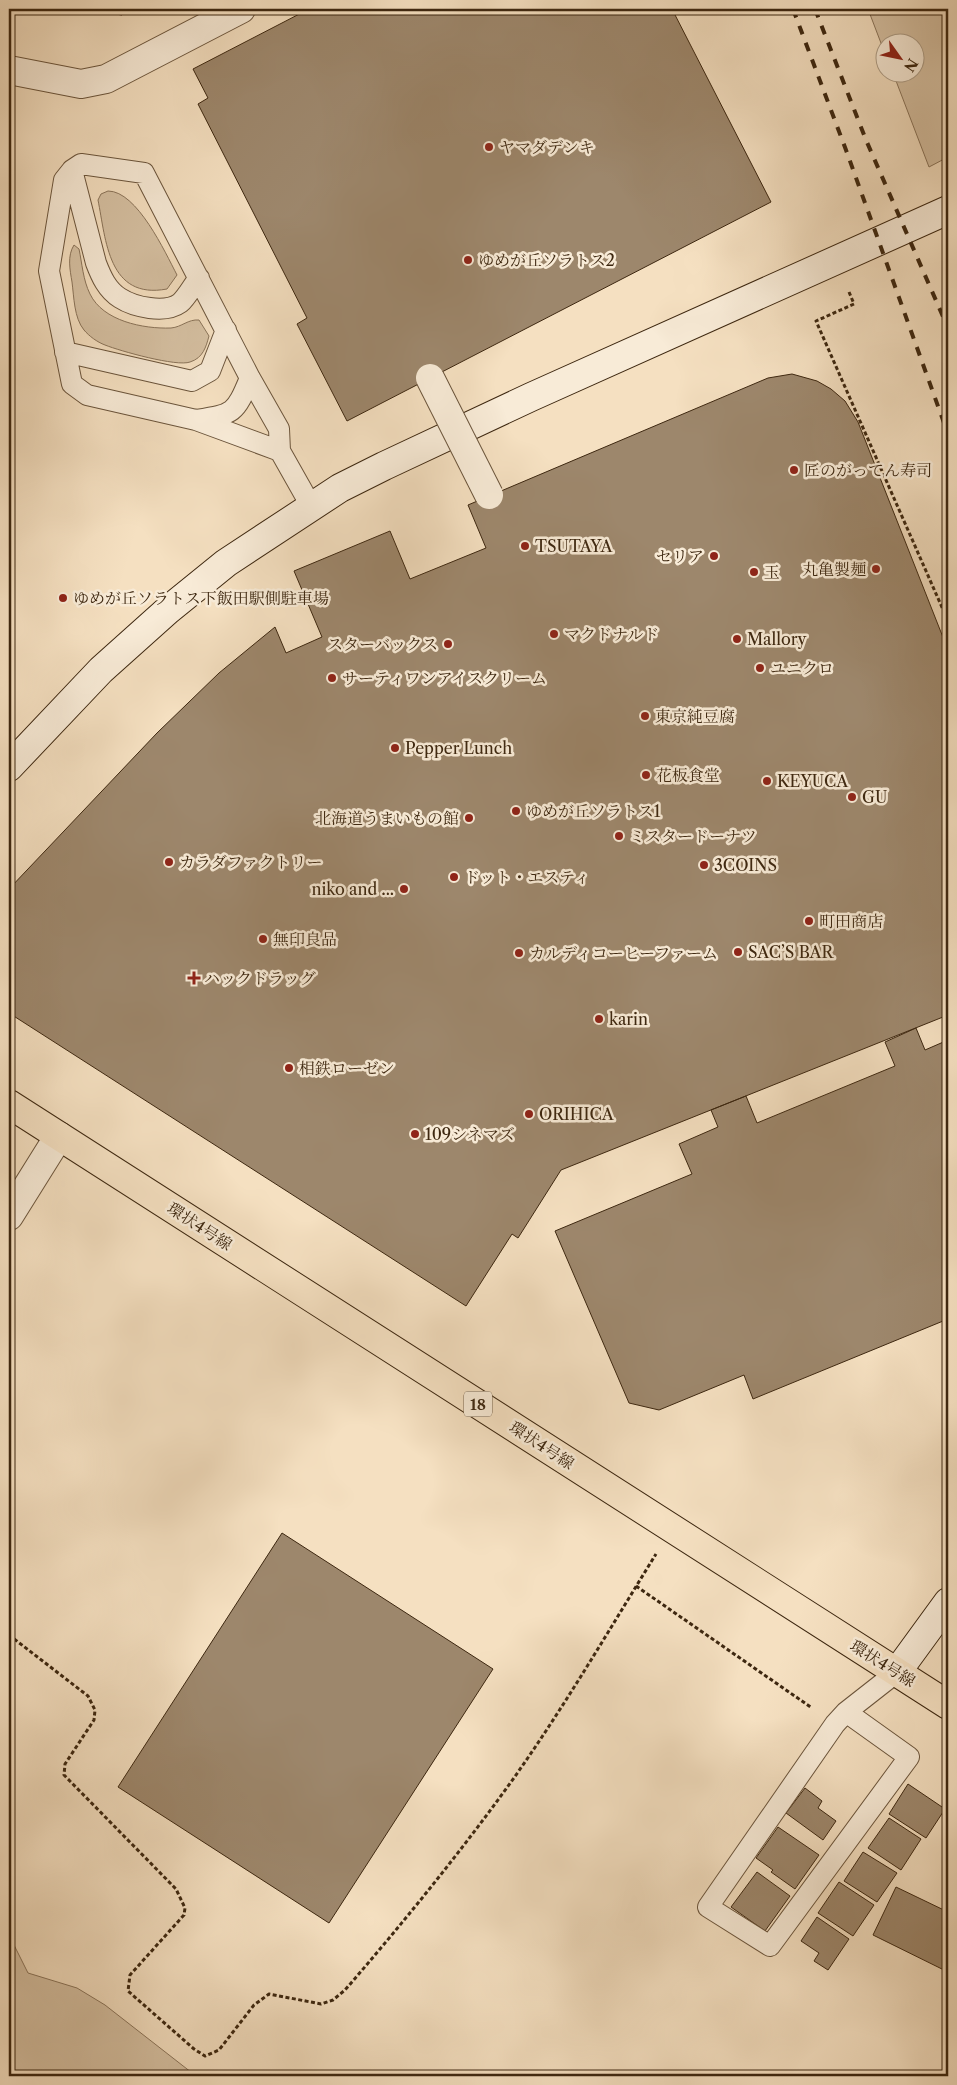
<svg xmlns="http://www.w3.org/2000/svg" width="957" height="2085" viewBox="0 0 957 2085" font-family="'Libre Caslon Text','Noto Serif JP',serif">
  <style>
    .green { fill: #d6c1a3; stroke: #8a745a }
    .building { fill: #9d876c; stroke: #3d2710 }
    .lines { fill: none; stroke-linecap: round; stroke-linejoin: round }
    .lane-casing { stroke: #6b553c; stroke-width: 22 }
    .street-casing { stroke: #6b553c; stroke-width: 30 }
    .secondary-casing { stroke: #3d2710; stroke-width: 30 }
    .primary-casing { stroke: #3d2710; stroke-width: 30 }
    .path { stroke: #3d2710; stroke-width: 3; stroke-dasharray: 4 2.5; stroke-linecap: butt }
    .lane { stroke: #f8ebd7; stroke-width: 20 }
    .street { stroke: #f8ebd7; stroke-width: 28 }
    .secondary { stroke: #f8ebd7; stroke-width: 28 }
    .primary { stroke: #f5e0c1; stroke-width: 28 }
    .rail { stroke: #3d2710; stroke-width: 4; stroke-dasharray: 9 9; stroke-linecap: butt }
    .street-bridge-casing { stroke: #6b553c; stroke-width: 30; stroke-linecap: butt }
    .street-bridge { stroke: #f8ebd7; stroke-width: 28 }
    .poi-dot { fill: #8f2418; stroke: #f8ebd7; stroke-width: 2 }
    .labels { text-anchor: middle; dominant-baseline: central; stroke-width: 5; stroke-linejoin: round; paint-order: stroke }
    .shield { fill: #f8ebd7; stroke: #75624c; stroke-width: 1 }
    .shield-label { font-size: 15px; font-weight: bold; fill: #3d2710 }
    .poi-label { font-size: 16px; fill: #3d2710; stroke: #f8ebd7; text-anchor: start }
    .street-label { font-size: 16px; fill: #3d2710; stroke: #f8ebd7 }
  </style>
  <rect width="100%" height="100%" fill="#f5e0c1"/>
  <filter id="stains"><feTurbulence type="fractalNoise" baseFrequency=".004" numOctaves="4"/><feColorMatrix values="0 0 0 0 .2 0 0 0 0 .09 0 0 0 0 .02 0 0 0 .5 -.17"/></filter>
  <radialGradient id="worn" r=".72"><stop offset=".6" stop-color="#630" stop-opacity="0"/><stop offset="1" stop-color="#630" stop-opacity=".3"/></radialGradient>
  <!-- green -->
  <path class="green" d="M868,9H948V157L929,167L893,73L914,72V42H884V51Z
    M108,191C137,191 165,252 177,275L167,289C108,300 106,240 98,200L101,194Z
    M74,245L79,249C82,263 83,280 90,294C103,321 143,329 171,328C182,327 188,319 199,320L209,336C206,347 203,358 190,362C177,367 120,351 105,345C97,342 89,336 84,330C74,318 74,297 72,282C70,270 67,256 74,245Z
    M9,1935L28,1973L77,1988L105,2005L196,2076H9Z"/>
  <!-- building -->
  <path class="building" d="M82,9H123L122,15Z
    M309,9H672L771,202L347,421L297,324L307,318L198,104L208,98L193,69Z
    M792,374L817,381L831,389L845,401L858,422L948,650V1015L561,1170L518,1238L512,1234L466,1306L9,1013V889L157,733L219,673L275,627L286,653L322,637L294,571L390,531L410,579L486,548L468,505L768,378Z
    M916,1028L925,1050L948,1040V1319L753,1399L744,1375L659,1410L629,1403L555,1231L692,1174L679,1144L718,1127L711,1110L746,1096L757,1123L895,1066L885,1042Z
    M282,1533L493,1669L329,1923L118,1787Z
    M908,1784L945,1809L926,1838L889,1814Z
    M805,1788L822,1801L818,1808L836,1821L823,1840L786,1813Z
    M889,1818L921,1839L901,1870L868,1848Z
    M778,1827L819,1855L795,1889L771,1872L773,1870L756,1858Z
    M863,1852L897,1873L877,1902L844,1881Z
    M757,1872L790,1896L765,1931L731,1907Z
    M839,1882L874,1905L853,1936L818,1913Z
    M896,1887L948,1912L944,1921L948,1923V1972L873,1935Z
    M817,1917L849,1939L828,1970L814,1961L819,1953L801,1941Z"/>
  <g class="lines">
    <!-- lane casing -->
    <g class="lane-casing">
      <path id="lane" d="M72,170L96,263C101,276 107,290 120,298C134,307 165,314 180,303C187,297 193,285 199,278
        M65,352L192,381L210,371L226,330
        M196,420C234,414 235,414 250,378
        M280,451L196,420L87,395L72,384L49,271L64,180L72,170L81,164L144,173L250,378L279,429L280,451L311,506
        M846,1712L909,1757L770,1946L708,1907L835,1724L846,1712L897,1672"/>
    </g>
    <!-- street casing -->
    <g class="street-casing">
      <path id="street" d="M9,70L81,84L106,79L241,9
        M9,1216L59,1136"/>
    </g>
    <!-- secondary casing -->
    <g class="secondary-casing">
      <path id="secondary" d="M9,767L101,670L168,610L226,563L340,488L384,466L531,397L948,210
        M897,1672L948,1602"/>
    </g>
    <!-- primary casing -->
    <g class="primary-casing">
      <path id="primary" d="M9,1104L948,1705"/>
    </g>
    <!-- path -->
    <path class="path" d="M849,292L854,304L816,321L948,621
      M636,1586L812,1708
      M9,1635L88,1696L95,1710L94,1720L65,1764L64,1775L176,1889L185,1908L184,1915L130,1975L128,1991L194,2049L205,2056L219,2050L254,2005L269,1994L321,2004L333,2000L345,1990C403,1923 459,1854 511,1782C563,1709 609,1630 656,1554"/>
    <!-- lane -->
    <use href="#lane" class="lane"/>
    <!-- street -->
    <use href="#street" class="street"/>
    <!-- secondary -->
    <use href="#secondary" class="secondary"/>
    <!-- primary -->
    <use href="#primary" class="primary"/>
    <!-- rail -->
    <path class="rail" d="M793,9L846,150L948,434
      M815,9L866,140L948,328"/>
    <!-- street-bridge casing -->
    <g class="street-bridge-casing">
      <path id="street-bridge" d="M430,378L489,495"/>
    </g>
    <!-- street-bridge -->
    <use href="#street-bridge" class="street-bridge"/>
  </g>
  <!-- markers -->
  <g class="poi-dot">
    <circle cx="489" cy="147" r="5"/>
    <circle cx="468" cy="260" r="5"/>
    <circle cx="794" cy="470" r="5"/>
    <circle cx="525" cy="546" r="5"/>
    <circle cx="714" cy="556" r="5"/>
    <circle cx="876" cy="569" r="5"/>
    <circle cx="754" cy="572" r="5"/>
    <circle cx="63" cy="598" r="5"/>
    <circle cx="554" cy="634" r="5"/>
    <circle cx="737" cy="639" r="5"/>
    <circle cx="448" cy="644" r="5"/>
    <circle cx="760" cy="668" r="5"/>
    <circle cx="332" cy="678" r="5"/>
    <circle cx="645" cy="716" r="5"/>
    <circle cx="395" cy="748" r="5"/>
    <circle cx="646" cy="775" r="5"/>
    <circle cx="767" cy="781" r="5"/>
    <circle cx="852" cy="797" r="5"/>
    <circle cx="516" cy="811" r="5"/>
    <circle cx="469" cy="818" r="5"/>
    <circle cx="619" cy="836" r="5"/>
    <circle cx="169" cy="862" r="5"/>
    <circle cx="704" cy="865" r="5"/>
    <circle cx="454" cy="877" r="5"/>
    <circle cx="404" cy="889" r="5"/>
    <circle cx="809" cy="921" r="5"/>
    <circle cx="263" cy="939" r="5"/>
    <circle cx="738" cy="952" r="5"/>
    <circle cx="519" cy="953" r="5"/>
    <path d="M191.5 970.5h5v5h5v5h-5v5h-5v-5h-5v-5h5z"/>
    <circle cx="599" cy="1019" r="5"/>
    <circle cx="289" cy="1068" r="5"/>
    <circle cx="529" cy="1114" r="5"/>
    <circle cx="415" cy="1134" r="5"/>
  </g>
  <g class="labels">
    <!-- shield labels -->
    <rect class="shield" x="464" y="1391.5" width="28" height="25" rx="4"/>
    <g class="shield-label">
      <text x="478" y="1404">18</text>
    </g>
    <!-- poi labels -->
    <g class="poi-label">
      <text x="499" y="147">ヤマダデンキ</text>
      <text x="478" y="260">ゆめが丘ソラトス2</text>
      <text x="804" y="470">匠のがってん寿司</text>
      <text x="535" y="546">TSUTAYA</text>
      <text x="704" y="556" text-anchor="end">セリア</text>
      <text x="866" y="569" text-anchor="end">丸亀製麺</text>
      <text x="764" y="572">玉</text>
      <text x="73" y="598">ゆめが丘ソラトス下飯田駅側駐車場</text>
      <text x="564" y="634">マクドナルド</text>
      <text x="747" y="639">Mallory</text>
      <text x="438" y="644" text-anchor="end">スターバックス</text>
      <text x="770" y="668">ユニクロ</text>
      <text x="342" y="678">サーティワンアイスクリーム</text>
      <text x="655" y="716">東京純豆腐</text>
      <text x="405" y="748">Pepper Lunch</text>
      <text x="656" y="775">花板食堂</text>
      <text x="777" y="781">KEYUCA</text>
      <text x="862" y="797">GU</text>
      <text x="526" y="811">ゆめが丘ソラトス1</text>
      <text x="459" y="818" text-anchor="end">北海道うまいもの館</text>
      <text x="629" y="836">ミスタードーナツ</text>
      <text x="179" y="862">カラダファクトリー</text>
      <text x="714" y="865">3COINS</text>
      <text x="464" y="877">ドット・エスティ</text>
      <text x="394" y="889" text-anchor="end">niko and ...</text>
      <text x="819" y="921">町田商店</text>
      <text x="273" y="939">無印良品</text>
      <text x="748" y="952">SAC’S BAR</text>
      <text x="529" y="953">カルディコーヒーファーム</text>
      <text x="204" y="978">ハックドラッグ</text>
      <text x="609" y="1019">karin</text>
      <text x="299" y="1068">相鉄ローゼン</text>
      <text x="539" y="1114">ORIHICA</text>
      <text x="425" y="1134">109シネマズ</text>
    </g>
    <!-- street labels -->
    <g class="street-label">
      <text transform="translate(200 1226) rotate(33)">環状4号線</text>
      <text transform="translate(542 1445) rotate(33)">環状4号線</text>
      <text transform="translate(883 1663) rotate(32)">環状4号線</text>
    </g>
  </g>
  <!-- margin -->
  <rect width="957" height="2085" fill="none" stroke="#f5e0c1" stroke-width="30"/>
  <rect x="10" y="10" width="937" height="2065" fill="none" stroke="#3d2710" stroke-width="2.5"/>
  <rect x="15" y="15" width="927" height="2055" fill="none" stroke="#3d2710"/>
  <!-- north arrow -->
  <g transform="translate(900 58) rotate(123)"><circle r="24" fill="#f8ebd7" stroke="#ad9d87"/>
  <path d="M0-4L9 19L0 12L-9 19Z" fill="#8f2418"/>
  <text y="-8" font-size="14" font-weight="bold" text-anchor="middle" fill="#3d2710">N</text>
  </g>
  <rect width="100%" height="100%" filter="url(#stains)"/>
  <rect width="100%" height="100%" fill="url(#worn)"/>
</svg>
